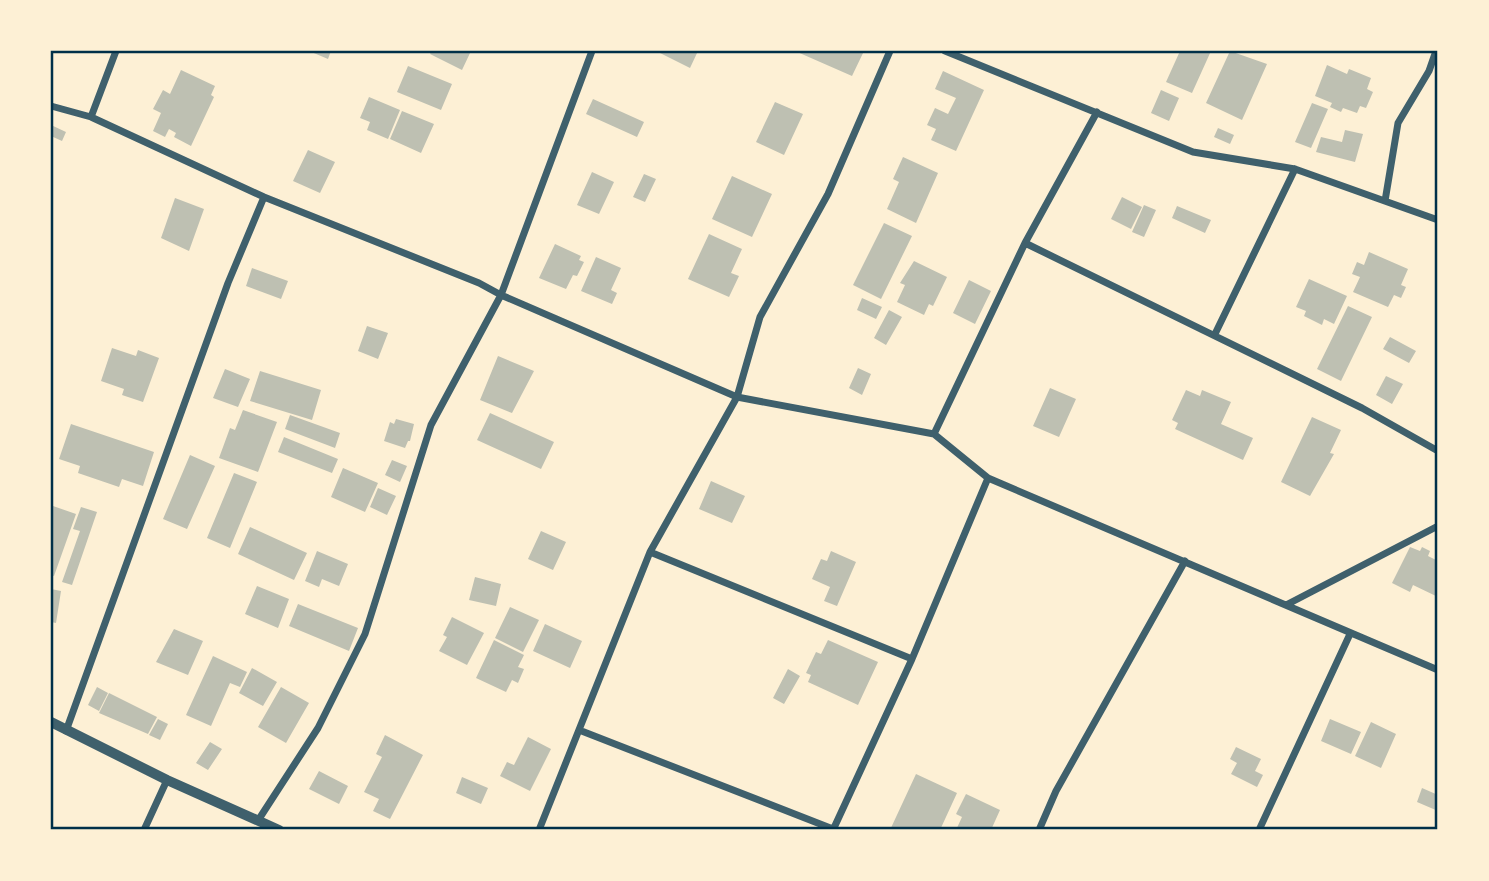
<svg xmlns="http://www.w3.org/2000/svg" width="1489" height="881" viewBox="0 0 1489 881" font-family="Merriweather,serif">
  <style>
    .building { fill: #bec0b2 }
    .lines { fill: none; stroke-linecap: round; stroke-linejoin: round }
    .minor { stroke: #3f606c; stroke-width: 7 }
    .tertiary { stroke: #3f606c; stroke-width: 10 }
    .neatline { fill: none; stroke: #003049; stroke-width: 2.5 }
  </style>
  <rect width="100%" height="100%" fill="#fdf0d5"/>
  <!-- building -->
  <path class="building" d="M309,51H331L328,59Z
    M432,51H471L462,70L430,54Z
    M656,51H698L690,68Z
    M795,51H864L852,76Z
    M1180,51H1211L1192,93L1166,82Z
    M1230,51L1267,64L1242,120L1206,103Z
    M1327,65L1347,74L1349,69L1371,78L1367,89L1373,92L1366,108L1360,106L1357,113L1343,108L1341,112L1330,107L1332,103L1315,96Z
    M408,66L452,84L441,110L397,92Z
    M181,70L215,86L211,95L214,97L191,146L174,137L176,133L169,129L165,137L153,131L161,113L153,109L163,90L170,94Z
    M943,71L984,90L956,151L931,140L936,129L927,125L935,108L948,114L956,98L935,89Z
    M1161,90L1179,98L1169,121L1151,113Z
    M369,97L400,110L388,139L367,130L370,122L360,118Z
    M593,99L644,122L637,137L586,114Z
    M775,102L803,114L784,155L756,142Z
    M1312,103L1328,109L1311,148L1295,142Z
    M402,111L434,124L421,153L390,139Z
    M51,125L66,132L62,141L51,136Z
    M1218,128L1234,135L1230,144L1214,137Z
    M1345,130L1363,134L1355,162L1316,152L1321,137L1342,142Z
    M308,150L335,162L320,193L293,181Z
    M903,157L938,173L916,223L887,209L899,182L893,179Z
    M592,172L614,182L599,214L577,205Z
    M644,174L656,179L645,202L633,197Z
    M732,176L772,194L752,237L712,219Z
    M1122,197L1142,207L1131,229L1111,219Z
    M175,198L204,209L189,251L161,238Z
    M1144,205L1156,210L1144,237L1132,232Z
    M1177,206L1211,220L1205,233L1172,218Z
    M884,223L912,236L881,299L853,285Z
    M709,234L742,249L731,273L739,276L729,297L688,279Z
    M555,244L581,256L579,260L584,262L577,276L573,275L566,289L539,278Z
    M1369,252L1408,269L1401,285L1406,287L1401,298L1394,295L1388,307L1353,292L1360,277L1352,274L1357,262L1364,265Z
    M596,257L621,268L611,290L617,293L612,304L581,291Z
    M914,261L947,277L933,306L929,304L924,315L897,302L905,285L900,283Z
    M252,268L288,281L281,299L246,286Z
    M1309,279L1347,296L1334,324L1324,319L1322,325L1304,316L1306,311L1296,307Z
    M969,280L991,291L975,324L953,313Z
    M862,298L882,307L876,319L857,310Z
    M1348,306L1372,317L1341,381L1317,369Z
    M889,310L902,317L886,345L874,338Z
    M367,326L388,333L378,359L358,351Z
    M1390,337L1416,351L1409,363L1383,349Z
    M112,348L136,356L138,350L159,358L143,402L122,395L124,389L101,381Z
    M498,356L534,371L512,413L480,400Z
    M858,368L871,374L862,395L849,388Z
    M225,369L250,379L238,407L213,398Z
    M260,371L321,390L312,420L250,401Z
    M1386,376L1403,384L1392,404L1376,395Z
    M1050,388L1076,399L1059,437L1033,426Z
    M1186,390L1200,396L1202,390L1231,402L1221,424L1253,438L1243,460L1175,429L1178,423L1172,420Z
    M243,410L277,422L258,472L219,458L230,428L235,430Z
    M490,413L554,442L541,469L477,440Z
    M290,415L340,433L335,448L285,429Z
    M1312,417L1341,430L1330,453L1334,454L1310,496L1281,482Z
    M396,419L414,424L410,441H408L405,448L384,441L390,422L394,424Z
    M71,424L154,452L143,486L122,479L119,487L78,473L80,466L59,459Z
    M284,437L338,459L332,473L278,452Z
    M190,455L215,466L187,529L163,519Z
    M392,460L407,466L400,482L385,475Z
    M343,468L378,483L365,512L331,497Z
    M234,473L257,482L230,548L207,538Z
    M711,481L745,496L732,523L699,509Z
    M378,488L396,496L387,515L370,507Z
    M53,506L76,514L54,576L51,575Z
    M81,507L97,512L72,585L62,582L80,531L73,529Z
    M250,527L307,553L294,580L238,554Z
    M541,531L566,542L553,570L528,559Z
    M1410,547L1420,551L1422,547L1430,551L1428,556L1438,561V597L1413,585L1410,592L1392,583Z
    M317,551L348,564L339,586L322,579L319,587L305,581Z
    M831,551L856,562L837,606L824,601L830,587L812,579L821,559L827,561Z
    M475,577L501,584L496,606L469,600Z
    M257,586L289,599L278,628L245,614Z
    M51,589L61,591L56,623L51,622Z
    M298,604L358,628L349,651L289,626Z
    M510,607L539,620L523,652L495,638Z
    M452,617L484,633L467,665L439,651L447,637L443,635Z
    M545,624L582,641L570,668L533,651Z
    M174,629L203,641L188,675L156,662Z
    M494,640L524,655L518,667L524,669L518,683L512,680L506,692L476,678Z
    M828,640L878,662L858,705L808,682L811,675L806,673L816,652L821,654Z
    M213,656L247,672L240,687L230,683L211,726L186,715Z
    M252,668L277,682L263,706L239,693Z
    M788,669L800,676L784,704L773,698Z
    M97,687L108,693L99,711L88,705Z
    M281,687L309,703L286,743L258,727Z
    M109,693L157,717L148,734L99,713Z
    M158,719L168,724L160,740L149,735Z
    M1330,719L1361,732L1351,754L1321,741Z
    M1371,722L1396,734L1381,768L1355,756Z
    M385,735L423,755L390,819L373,811L379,799L364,792L382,757L376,754Z
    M528,737L551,749L530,791L500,776L507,762L514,765Z
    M210,742L222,749L208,770L196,763Z
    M1236,747L1261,759L1255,771L1263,775L1257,787L1231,774L1237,763L1230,759Z
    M319,771L348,786L339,804L309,789Z
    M916,774L957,793L940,830H890Z
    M462,777L488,788L481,804L456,793Z
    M1422,788L1438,795V811L1417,802Z
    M966,794L1000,810L991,830H956L962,817L956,814Z"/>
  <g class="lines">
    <!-- minor -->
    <path class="minor" d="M945,51L1193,152L1295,169L1438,220
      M51,106L91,117L264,197L479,283L501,295L737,397L934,434L988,478L1438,670
      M91,117L116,51
      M1385,201L1398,123L1429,71L1436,51
      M1025,243L1362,408L1438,451
      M1215,334L1295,169
      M934,434L1025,243L1097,112
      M650,552L912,659
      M1286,605L1438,526
      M579,730L833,829
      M66,731L228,283L264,197
      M259,819L318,728L365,634L431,425L501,295L592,51
      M144,830L167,780
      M539,830L650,552L737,397L760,317L828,194L890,51
      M833,830L912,659L988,478
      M1039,830L1056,791L1185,561
      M1259,830L1350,634"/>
    <!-- tertiary -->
    <path class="tertiary" d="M51,722L167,780L279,830"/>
  </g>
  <!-- border -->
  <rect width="1489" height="881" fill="none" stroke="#fdf0d5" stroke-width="105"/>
  <rect x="52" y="52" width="1384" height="776" class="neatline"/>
</svg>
